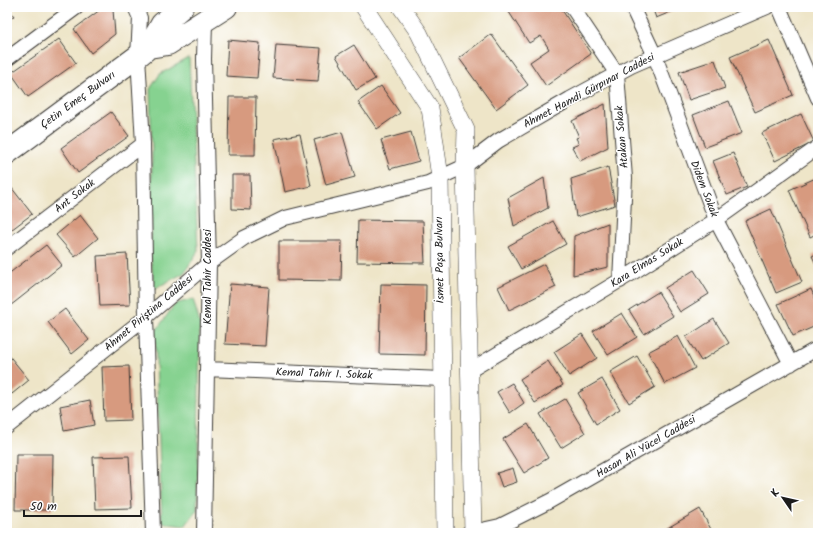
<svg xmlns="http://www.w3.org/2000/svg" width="825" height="540" viewBox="0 0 825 540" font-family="Kalam,sans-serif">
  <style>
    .green { fill: #86d290; stroke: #517756 }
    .building { fill: #d79a7f }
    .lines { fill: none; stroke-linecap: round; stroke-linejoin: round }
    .minor-casing { stroke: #3c3a36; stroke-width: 16 }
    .tertiary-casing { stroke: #3c3a36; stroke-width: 18 }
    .primary-casing { stroke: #3c3a36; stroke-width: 24 }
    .minor { stroke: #fff; stroke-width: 14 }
    .tertiary { stroke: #fff; stroke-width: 17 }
    .primary { stroke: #fff; stroke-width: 22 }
    .labels { text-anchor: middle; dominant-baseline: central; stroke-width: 3; stroke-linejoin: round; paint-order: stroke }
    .street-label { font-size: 11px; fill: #1c1c1c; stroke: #fff }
  </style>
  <rect width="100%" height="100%" fill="#fff"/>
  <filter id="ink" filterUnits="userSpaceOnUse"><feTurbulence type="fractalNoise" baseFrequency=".025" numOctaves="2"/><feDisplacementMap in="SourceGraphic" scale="8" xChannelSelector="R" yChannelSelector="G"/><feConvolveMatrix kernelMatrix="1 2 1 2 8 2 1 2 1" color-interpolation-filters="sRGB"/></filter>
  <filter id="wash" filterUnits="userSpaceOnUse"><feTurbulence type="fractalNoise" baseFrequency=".012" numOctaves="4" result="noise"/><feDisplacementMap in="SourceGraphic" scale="16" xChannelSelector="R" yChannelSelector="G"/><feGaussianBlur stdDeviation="0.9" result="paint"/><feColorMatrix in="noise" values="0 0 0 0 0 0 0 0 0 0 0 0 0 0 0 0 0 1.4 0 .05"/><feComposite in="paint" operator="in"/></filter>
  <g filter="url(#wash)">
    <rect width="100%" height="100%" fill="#eee5c8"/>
    <!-- green -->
    <path class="green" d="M189,58L198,251L184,273L154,289L151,257L152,152L150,89L160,74Z
      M193,299L200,324L197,510L185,526L162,523L155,332L175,304Z"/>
    <g id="blocks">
      <!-- building -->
      <path class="building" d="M7,7L14,16L7,21Z
        M104,7H111L113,10L115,34L91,53L74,29Z
        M510,7H560L591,54L546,86L530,62L549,49L541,36L529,43L507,9Z
        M652,7H683L656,18Z
        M491,34L528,85L496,109L459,58Z
        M59,39L76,63L28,97L11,73Z
        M228,40L260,43L257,78L226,76Z
        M769,40L793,95L755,112L730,57Z
        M276,45L321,48L318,81L273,78Z
        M354,45L375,79L356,90L336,56Z
        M715,60L725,88L689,100L679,72Z
        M381,86L400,113L377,129L358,102Z
        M229,97H256L255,155H228Z
        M729,101L742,133L705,147L693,115Z
        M605,104L608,147L580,161L572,147L579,144L576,138L579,137L572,121Z
        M111,112L129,136L78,173L61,148Z
        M801,114L814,142L775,161L762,133Z
        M342,132L355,177L326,185L314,140Z
        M411,132L419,161L390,169L381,140Z
        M300,134L311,186L285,192L274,139Z
        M733,153L747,187L727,195L713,161Z
        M608,167L615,205L576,217L571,179Z
        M232,175H250L251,210L232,209Z
        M818,177V233L810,237L789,190Z
        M544,178L548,208L514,226L508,198Z
        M11,187L32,214L7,233V190Z
        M771,209L802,282L776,293L745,221Z
        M80,215L98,238L75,257L56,235Z
        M358,220L423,221L425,263L357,262Z
        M553,221L566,244L521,269L508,246Z
        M608,223V267L573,275L574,236Z
        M279,241H342L341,281L279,280Z
        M46,245L62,265L10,306L7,302V275Z
        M818,253V268L812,256Z
        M127,254L130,305L100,306L97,256Z
        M544,264L556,287L509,310L498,287Z
        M694,270L709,294L680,312L665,288Z
        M230,284L269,287L265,346L225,344Z
        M381,284L426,285L425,355L379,354Z
        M811,289L818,305V325L793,336L778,304Z
        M658,292L673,316L644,334L629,310Z
        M65,309L89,340L72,354L48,322Z
        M622,313L637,337L608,355L593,331Z
        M714,319L729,343L701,361L686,337Z
        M582,334L597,358L569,376L554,352Z
        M678,336L695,368L665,384L648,352Z
        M7,353L29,380L12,394L7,388Z
        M637,356L655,387L629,403L610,372Z
        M548,361L563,385L535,403L520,379Z
        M129,366L131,420L104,421L102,367Z
        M602,379L620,409L596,424L578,393Z
        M512,383L524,403L510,413L497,392Z
        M565,399L585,433L561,448L540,414Z
        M90,400L94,425L64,431L60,406Z
        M528,424L548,458L524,473L503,439Z
        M16,454H53L52,510H15Z
        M129,456L132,508L95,509L93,457Z
        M513,468L517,482L502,487L497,473Z
        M700,509L713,533H659Z"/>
    </g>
  </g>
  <g filter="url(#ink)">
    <use href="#blocks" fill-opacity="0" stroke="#3c3a36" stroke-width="1"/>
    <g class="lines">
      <!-- minor casing -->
      <g class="minor-casing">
        <path id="minor" d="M135,7L140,18L138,56L143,144L146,317L153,533
          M572,7L617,74L625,178L620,281
          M632,7L655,56L716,220L791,364
          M779,7L818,98
          M7,59L77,7
          M7,248L143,144
          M207,369L442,379
          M469,371L629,275L716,220L818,147
          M7,427L146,317L209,263L244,238L285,218L428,183L465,166L498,141L570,99L631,66L767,7
          M204,533L209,263L204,59L205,21
          M468,533L500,526L550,501L818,348"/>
      </g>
      <!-- tertiary casing -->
      <g class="tertiary-casing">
        <path id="tertiary" d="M364,7L430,108L440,177L445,533
          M401,7L419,33L466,130L465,166L473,533"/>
      </g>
      <!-- primary casing -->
      <g class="primary-casing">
        <path id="primary" d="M149,47L168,44L226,7
          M7,153L138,56L149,47L162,24L182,7"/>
      </g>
      <!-- minor -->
      <use href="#minor" class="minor"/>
      <!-- tertiary -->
      <use href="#tertiary" class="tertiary"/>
      <!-- primary -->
      <use href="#primary" class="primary"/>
    </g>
  </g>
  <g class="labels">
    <!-- street labels -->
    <g class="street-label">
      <text transform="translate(589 91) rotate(-28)">Ahmet Hamdi Gürpınar Caddesi</text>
      <text transform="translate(78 100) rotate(-36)">Çetin Emeç Bulvarı</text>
      <text transform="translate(622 137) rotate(-95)">Atakan Sokak</text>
      <text transform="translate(704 189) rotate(69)">Didem Sokak</text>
      <text transform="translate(75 196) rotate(-38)">Ant Sokak</text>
      <text transform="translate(440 260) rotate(-91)">İsmet Paşa Bulvarı</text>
      <text transform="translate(647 263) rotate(-32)">Kara Elmas Sokak</text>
      <text transform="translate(208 277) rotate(-90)">Kemal Tahir Caddesi</text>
      <text transform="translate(149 313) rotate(-40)">Ahmet Piriştina Caddesi</text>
      <text transform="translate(324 374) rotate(2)">Kemal Tahir 1. Sokak</text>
      <text transform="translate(646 447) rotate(-30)">Hasan Ali Yücel Caddesi</text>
    </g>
  </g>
  <!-- margin -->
  <rect width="825" height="540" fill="none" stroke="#fff" stroke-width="24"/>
  <!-- north arrow -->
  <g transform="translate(783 498) rotate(304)" stroke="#ffffff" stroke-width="3" paint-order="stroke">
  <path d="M0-3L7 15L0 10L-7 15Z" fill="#1c1c1c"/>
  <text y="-6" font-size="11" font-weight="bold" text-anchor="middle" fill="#1c1c1c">K</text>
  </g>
  <!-- scale -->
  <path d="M24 510v6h117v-6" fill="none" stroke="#1c1c1c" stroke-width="2"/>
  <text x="30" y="510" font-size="12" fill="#1c1c1c" stroke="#ffffff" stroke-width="3" paint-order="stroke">50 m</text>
</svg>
